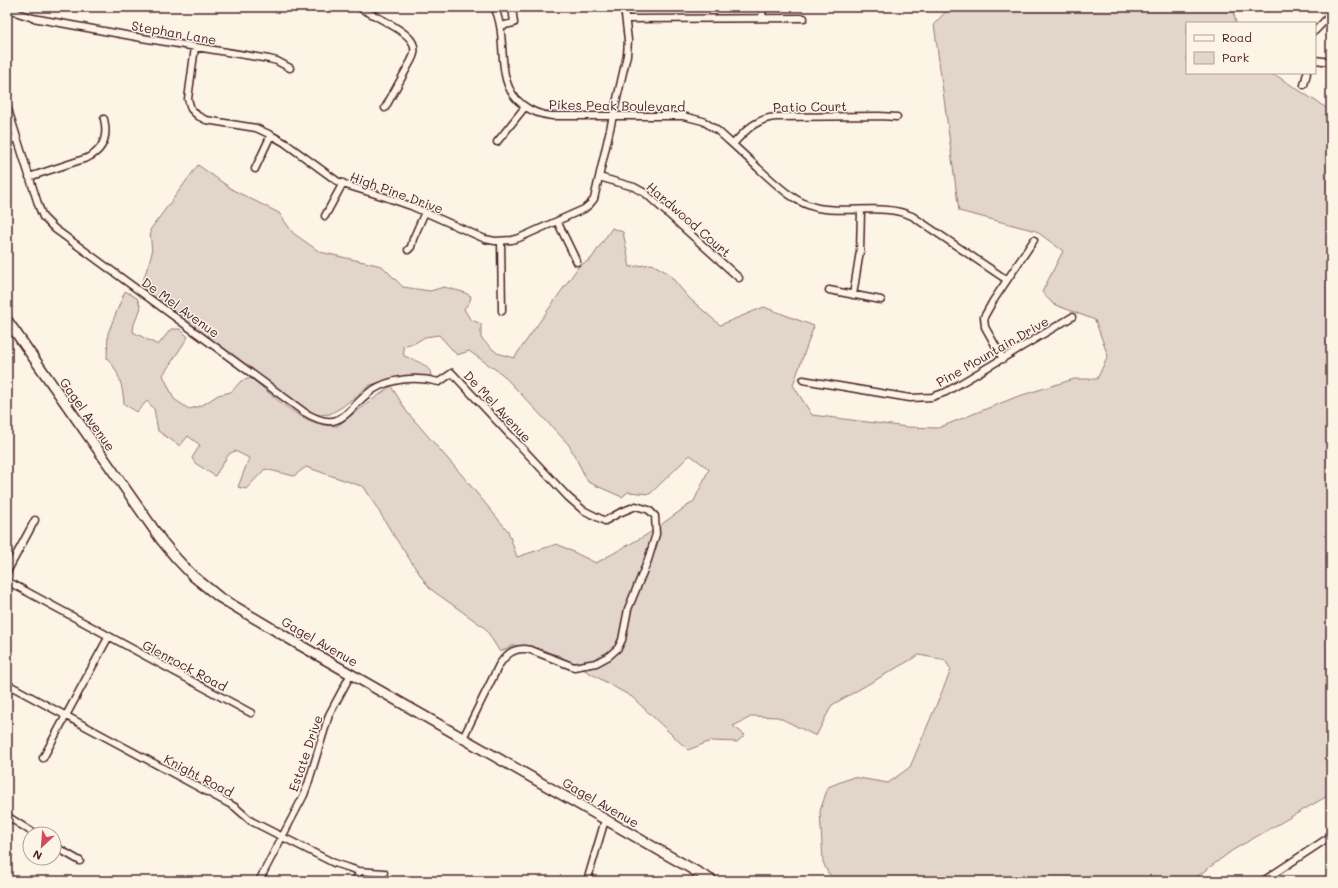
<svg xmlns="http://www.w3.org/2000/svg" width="1338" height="888" viewBox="0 0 1338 888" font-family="Mali,sans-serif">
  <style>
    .green { fill: #e2d5ca; stroke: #967a7a }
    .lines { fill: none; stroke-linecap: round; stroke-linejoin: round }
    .street-casing { stroke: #4a1f2b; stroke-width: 9 }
    .secondary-casing { stroke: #4a1f2b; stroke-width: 12 }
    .street { stroke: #fcf5e5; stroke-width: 6 }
    .secondary { stroke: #fcf5e5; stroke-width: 9 }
    .labels { text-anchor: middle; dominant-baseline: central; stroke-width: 3; stroke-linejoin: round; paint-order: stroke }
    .street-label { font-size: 13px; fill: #4a1f2b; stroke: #fcf5e5 }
  </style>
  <rect width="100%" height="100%" fill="#fcf5e5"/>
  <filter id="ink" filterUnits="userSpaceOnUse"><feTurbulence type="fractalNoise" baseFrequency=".025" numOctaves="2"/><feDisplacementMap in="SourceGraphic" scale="8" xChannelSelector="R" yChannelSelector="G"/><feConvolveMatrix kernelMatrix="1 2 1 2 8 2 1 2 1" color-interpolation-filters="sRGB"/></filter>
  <g filter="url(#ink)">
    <!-- green -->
    <path class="green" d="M950,7H976L985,9V7H1232L1236,23H1187V73H1266L1277,76L1331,111V794L1233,850L1191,881H834L835,879L828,873L823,862L820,811L828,787L853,777L888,783L910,767L951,670L945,660L919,655L832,705L816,736L778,717L753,716L733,726L745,735L737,742L711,741L688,750L632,697L558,655L514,645L500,652L485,628L429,588L396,539L364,487L306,467L294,476L265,469L246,489L238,487L249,458L235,451L229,454L215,476L195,463L192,458L200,445L188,436L180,446L158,431L154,409L147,401L137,412L124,404C123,388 119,370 107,358L108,333L125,291L137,298L141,308L134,324L133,332L158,345L171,329H180L188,337L163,375L174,399L189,409L197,407L206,403L218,395L231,392L241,381L251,378C275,397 303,427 337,426L391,386L407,412L461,474L508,531L517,557L557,544L596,563L648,534L694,501L709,469L690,455L650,494L628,492L622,497L588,482L569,445L502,374L469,351L457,355L439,335L425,337L415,343L403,346L404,356C414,360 432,365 431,377L410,376L370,385L342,407L330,414L320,415L310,413L293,402L141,287L152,253L150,230L198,165L233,190L279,213L293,233L320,252L382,266L403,287L430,291L444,287L463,292L471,296L470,301L464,309L470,319L481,324V338L497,353L514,358L579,266L591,259L612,228L623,232L630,267L652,264L668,273L689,298L720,325L764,307L814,326L793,385L812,415L907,427L938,428L1016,397L1074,379H1097L1108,356L1095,320L1053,304L1042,292L1063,251L1036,231L959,211L934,24Z"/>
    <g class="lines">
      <!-- street casing -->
      <g class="street-casing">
        <path id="street" d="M9,7L18,13L33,18L142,38L269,59L277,61L290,68
          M358,7C371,14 403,29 411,40C416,47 415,54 411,61L385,108
          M494,7C510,38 492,82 523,105C532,112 542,115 552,116H683L703,121L718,131C731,143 745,155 758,168C776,184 794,203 818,208C849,214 883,203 912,216L1007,280
          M762,18L763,7
          M626,19L804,18
          M500,26L514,23L512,7
          M1315,31L1331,14
          M195,47L188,99L191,109L198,116L206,120L256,128L271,135L285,143L337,181L349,186L385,197L411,206L485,239L495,241L512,240L519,238L584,209L590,204L594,199L627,55L628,40L624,7
          M1315,60L1331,62
          M1304,85L1307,73
          M7,106L39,207L43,217L55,229L304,412C342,435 345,410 371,391C391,378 416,376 439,382L452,373L568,497L583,510L605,521L619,513L636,506L649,510L655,516L656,534L648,560L628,609L622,640L618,648L609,656L596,663L574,667L531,650C516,646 507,653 499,665L463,738
          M7,141L16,138
          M497,142L525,107
          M733,144C746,130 757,118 777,117L879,116L897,117
          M255,169L271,135
          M29,177L87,158C104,150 108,136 104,119
          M599,177L634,187L645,193L739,278
          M325,216L343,183
          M557,221L577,262
          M501,241L502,311
          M408,250L411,247L413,239L425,212
          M829,290L881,300
          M853,295L860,251L861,210
          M1003,359L985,327L984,317L993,301L1034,240
          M803,380L910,398L932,397L946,392L1072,317
          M7,572L35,520
          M7,581L251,713
          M7,684L226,802L235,807L251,821L334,863L359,871L384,873
          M43,758L109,636
          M7,816L35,834
          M54,846L80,861
          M259,881L304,795L308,784L329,715L351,674
          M356,881L359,871
          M587,881L605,820
          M1263,881L1331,836"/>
      </g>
      <!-- secondary casing -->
      <g class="secondary-casing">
        <path id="secondary" d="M7,320L162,541L176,558L193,576L219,597L298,644L713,881"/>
      </g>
      <!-- street -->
      <use href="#street" class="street"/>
      <!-- secondary -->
      <use href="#secondary" class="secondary"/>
    </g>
  </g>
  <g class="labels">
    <!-- street labels -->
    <g class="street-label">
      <text transform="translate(174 32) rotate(10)">Stephan Lane</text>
      <text transform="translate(617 105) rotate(1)">Pikes Peak Boulevard</text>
      <text transform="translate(810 106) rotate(-1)">Patio Court</text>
      <text transform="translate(397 192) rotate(20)">High Pine Drive</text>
      <text transform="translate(689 219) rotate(41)">Hardwood Court</text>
      <text transform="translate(181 307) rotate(36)">De Mel Avenue</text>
      <text transform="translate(992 351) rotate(-30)">Pine Mountain Drive</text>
      <text transform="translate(498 406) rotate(47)">De Mel Avenue</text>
      <text transform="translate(88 414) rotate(55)">Gagel Avenue</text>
      <text transform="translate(320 641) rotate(30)">Gagel Avenue</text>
      <text transform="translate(185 665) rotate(28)">Glenrock Road</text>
      <text transform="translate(305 753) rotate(-71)">Estate Drive</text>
      <text transform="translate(199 775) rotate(28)">Knight Road</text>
      <text transform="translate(601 802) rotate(30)">Gagel Avenue</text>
    </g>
  </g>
  <!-- margin -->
  <rect width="1338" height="888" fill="none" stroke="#fcf5e5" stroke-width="24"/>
  <rect x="12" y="12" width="1314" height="864" fill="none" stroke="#4a1f2b" stroke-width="1.5" filter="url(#ink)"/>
  <!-- legend -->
  <rect x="1186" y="22" width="130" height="52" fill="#fcf5e5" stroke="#b59f9b"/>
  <rect x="1194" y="35" width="20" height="6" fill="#fcf5e5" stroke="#b59f9b"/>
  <text x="1222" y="42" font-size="12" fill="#4a1f2b">Road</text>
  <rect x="1194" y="52" width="20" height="12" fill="#e2d5ca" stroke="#b59f9b"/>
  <text x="1222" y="62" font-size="12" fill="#4a1f2b">Park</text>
  <!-- north arrow -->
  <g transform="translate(42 846) rotate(206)"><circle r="19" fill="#fcf5e5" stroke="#b59f9b"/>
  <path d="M0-3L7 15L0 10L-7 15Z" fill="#d1495b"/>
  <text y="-6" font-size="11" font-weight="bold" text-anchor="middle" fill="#4a1f2b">N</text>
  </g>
</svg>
